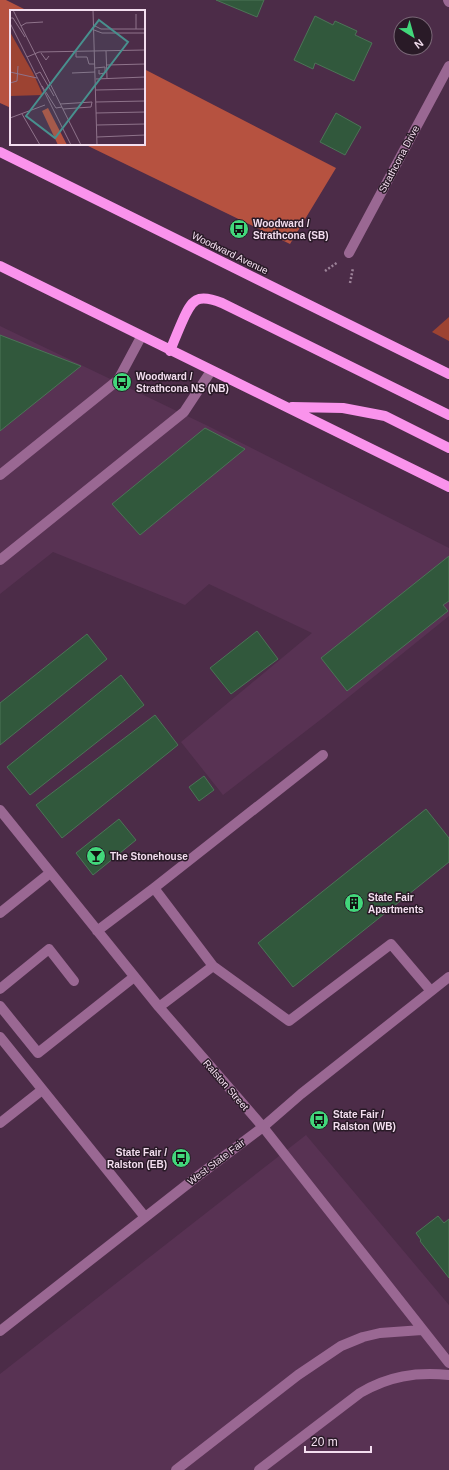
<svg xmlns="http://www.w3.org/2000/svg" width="449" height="1470" viewBox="0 0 449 1470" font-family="Arial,sans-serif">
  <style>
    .built { fill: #583253 }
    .green { fill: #9d4332 }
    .forest { fill: #b65240 }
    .building { fill: #31583c; stroke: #4c7457 }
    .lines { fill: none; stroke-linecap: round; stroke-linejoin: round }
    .path { stroke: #9c8298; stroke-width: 2.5; stroke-dasharray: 2 2; stroke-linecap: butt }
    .minor { stroke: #9a6893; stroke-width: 10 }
    .major { stroke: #fa93ec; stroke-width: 10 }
    .labels { text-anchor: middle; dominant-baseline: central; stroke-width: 3; stroke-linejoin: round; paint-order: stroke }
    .street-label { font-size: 10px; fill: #f3deef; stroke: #291a27 }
    .poi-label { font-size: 10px; font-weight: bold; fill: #f3deef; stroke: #291a27; text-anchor: start }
    .inset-road { fill: none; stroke: #8f738b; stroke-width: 1 }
    .view { fill: #48908e; fill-opacity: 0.15; stroke: #48908e; stroke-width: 2 }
    .inset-edge { fill: none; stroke: #f3deef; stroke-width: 2 }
  </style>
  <rect width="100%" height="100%" fill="#4c2c48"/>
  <!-- built -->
  <path class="built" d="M0,326L208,426L449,548V616L324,717L223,795L181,742L312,633L209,584L185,605L53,552L0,594Z
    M306,1135L449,1305V1470H0V1374Z"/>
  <!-- green -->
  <path class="green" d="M449,317V341L432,332Z"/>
  <!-- forest -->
  <path class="forest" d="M0,0H6L28,11H11V108L0,103Z
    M144,69L336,168L290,244L84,144H144Z"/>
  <!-- building -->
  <path class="building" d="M216,0H264L257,17Z
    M315,16L333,25L335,21L357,31L355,35L372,43L354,81L315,63L313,69L294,60Z
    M336,113L361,127L345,155L320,142Z
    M0,335L81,366L0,431Z
    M205,428L245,449L140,535L112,504Z
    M449,556V601L443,605L448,611L347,691L321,658Z
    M257,631L278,659L231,694L210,668Z
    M87,634L107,659L0,745V703Z
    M121,675L144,705L30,795L7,767Z
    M155,715L178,745L62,838L36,805Z
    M204,776L214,790L199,801L189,787Z
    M426,809L449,838V862L293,987L258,943Z
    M119,819L136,840L93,875L76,853Z
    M438,1216L444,1223L449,1219V1278L420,1241L421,1240L416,1233Z"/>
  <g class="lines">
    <!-- path -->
    <path class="path" d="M325,271L338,262
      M350,283L353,268"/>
    <!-- minor -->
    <path class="minor" d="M448,0L449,2
      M349,253L449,66
      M0,475L118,380L141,337
      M0,560L184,412L211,371
      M0,810L159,1007L263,1127L449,1363
      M154,888L213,966
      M0,913L50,873
      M97,931L154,888L323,755
      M0,989L49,949L74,981
      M0,1006L38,1053L134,977
      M159,1007L213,966L289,1021L391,944L431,991
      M0,1037L145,1217
      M0,1123L42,1090
      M0,1331L194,1179L263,1127L301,1094L449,977
      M176,1470L298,1375L341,1346L363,1337L380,1333L422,1330
      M259,1470L360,1393C389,1376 415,1372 449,1375"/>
    <!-- major -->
    <path class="major" d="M0,152L449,374
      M0,266C149,340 300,413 449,487
      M170,351C174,341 178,331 182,322C192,299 197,293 222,303L449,415
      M292,407L343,408L385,416L449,448"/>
  </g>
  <!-- icons -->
  <defs>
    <g id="bus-disc" transform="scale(1)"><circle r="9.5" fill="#42d77b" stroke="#291a27"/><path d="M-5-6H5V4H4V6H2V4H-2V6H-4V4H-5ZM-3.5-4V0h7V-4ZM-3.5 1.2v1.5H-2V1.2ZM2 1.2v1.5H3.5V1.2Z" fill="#111"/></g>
    <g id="bar-disc" transform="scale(1)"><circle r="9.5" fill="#42d77b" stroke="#291a27"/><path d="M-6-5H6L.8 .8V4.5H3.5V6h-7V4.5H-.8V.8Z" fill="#111"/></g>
    <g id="building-disc" transform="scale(1)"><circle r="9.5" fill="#42d77b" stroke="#291a27"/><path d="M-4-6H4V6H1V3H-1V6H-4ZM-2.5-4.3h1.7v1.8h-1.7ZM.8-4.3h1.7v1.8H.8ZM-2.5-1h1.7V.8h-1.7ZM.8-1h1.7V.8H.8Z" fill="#111"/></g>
  </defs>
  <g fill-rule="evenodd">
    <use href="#bus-disc" x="239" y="229"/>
    <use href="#bus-disc" x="122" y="382"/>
    <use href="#bar-disc" x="96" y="856"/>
    <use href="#building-disc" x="354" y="903"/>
    <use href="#bus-disc" x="319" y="1120"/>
    <use href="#bus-disc" x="181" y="1158"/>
  </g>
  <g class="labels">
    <!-- street labels -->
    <g class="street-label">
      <text transform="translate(399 159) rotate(-62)">Strathcona Drive</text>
      <text transform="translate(230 253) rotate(26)">Woodward Avenue</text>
      <text transform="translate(226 1085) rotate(49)">Ralston Street</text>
      <text transform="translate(216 1162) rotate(-37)">West State Fair</text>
    </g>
    <!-- poi labels -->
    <g class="poi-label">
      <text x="253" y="223">Woodward /<tspan x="253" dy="12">Strathcona (SB)</tspan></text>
      <text x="136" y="376">Woodward /<tspan x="136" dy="12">Strathcona NS (NB)</tspan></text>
      <text x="110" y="856">The Stonehouse</text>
      <text x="368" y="897">State Fair<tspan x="368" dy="12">Apartments</tspan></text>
      <text x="333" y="1114">State Fair /<tspan x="333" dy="12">Ralston (WB)</tspan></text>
      <text x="167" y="1152" text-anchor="end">State Fair /<tspan x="167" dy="12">Ralston (EB)</tspan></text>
    </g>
  </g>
  <!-- overview -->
  <g transform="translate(10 10)">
    <rect width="135" height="135" fill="#4c2c48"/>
    <path d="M0,22L23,63L33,85L0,86Z" fill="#9d4332"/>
    <path d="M38,98L57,135H48L32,101Z" fill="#b65240"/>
    <path class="inset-road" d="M3,0L71,135M83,0L87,135M126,4V19M0,8H3L15,27M0,13L61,135M83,15L91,19H135M11,16L16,13L33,12M84,20L92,23H135M96,41L97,68M66,42V47H77L79,54H85M31,43L36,50L39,46M17,47L29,42L135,40M97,55L135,54M85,58L95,57V63L89,64V60M0,62L27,68M62,63L85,62M26,64L30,62L44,86M86,69L135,67M0,73L7,71L8,56M32,76L46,98L52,97M86,80L135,79M86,92L135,91M50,94L82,92L81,97L53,99M86,103L135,102M12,104L30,135M0,108L35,95M87,115L135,114M87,127L135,125"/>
    <path class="view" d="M89,10L118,32L45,128L16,106Z"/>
    <rect width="135" height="135" class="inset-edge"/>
  </g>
  <!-- north arrow -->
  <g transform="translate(413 36) rotate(143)"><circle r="19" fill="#291a27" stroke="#7a6877"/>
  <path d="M0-3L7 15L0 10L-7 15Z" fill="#42d77b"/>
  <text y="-6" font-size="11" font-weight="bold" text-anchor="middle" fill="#f3deef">N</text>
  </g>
  <!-- scale -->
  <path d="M305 1446v6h66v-6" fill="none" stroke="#f3deef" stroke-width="2"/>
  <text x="311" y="1446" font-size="12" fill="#f3deef" stroke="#291a27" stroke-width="3" paint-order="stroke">20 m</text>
</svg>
